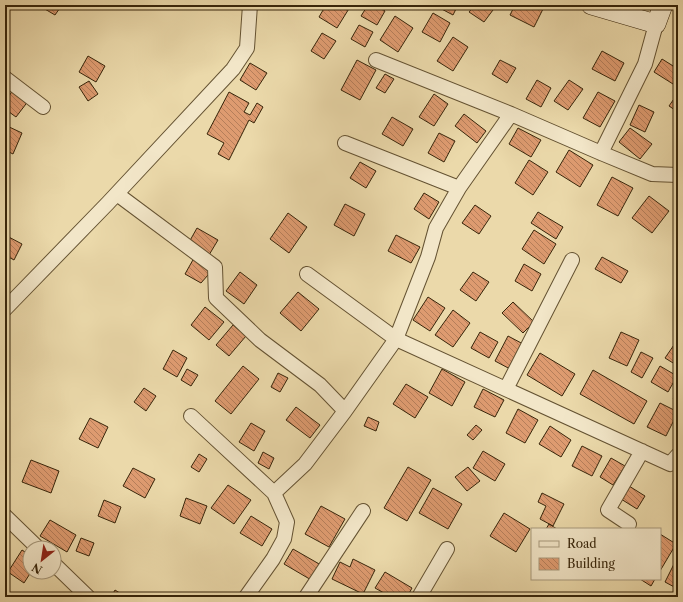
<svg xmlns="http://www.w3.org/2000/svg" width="683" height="602" viewBox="0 0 683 602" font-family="'Libre Caslon Text',serif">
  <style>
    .building { fill: url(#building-back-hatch); stroke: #37250a }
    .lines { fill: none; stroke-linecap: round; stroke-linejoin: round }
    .street-casing { stroke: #645232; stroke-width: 16 }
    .secondary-casing { stroke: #37250a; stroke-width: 20 }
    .street { stroke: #f2e6c8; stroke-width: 14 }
    .secondary { stroke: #f2e6c8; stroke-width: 19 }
  </style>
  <defs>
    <pattern id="building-back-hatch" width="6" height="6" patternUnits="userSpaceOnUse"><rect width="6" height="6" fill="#de9b70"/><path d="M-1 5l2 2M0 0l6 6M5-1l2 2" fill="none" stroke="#b57e5a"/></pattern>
  </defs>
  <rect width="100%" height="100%" fill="#ebd9aa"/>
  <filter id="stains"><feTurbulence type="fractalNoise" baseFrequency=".005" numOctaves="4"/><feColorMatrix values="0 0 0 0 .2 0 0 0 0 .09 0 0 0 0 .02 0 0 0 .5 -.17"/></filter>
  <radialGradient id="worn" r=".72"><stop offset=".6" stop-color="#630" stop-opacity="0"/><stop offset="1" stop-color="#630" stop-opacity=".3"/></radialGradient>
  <!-- building -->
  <path class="building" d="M38,5H62L55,15Z
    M326,5H346L350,7L337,28L319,17Z
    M368,5H376L385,11L377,25L361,16Z
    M434,5H458L453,15Z
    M475,5H494L496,6L484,22L469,12Z
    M515,5H540L544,7L534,27L510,15Z
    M433,13L450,23L440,42L422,32Z
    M395,16L413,28L398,52L380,40Z
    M359,25L373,32L365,47L351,39Z
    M322,33L336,41L324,59L311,51Z
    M453,37L468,47L453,71L437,61Z
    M602,51L624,63L615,81L592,69Z
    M88,56L105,66L96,82L79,72Z
    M662,59L678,69V77L673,84L654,72Z
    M357,60L376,70L360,100L341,90Z
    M500,60L516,68L507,83L492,74Z
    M250,63L267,73L256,90L240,80Z
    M385,74L394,79L385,93L376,88Z
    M537,80L551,88L541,107L526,99Z
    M569,80L583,89L568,110L554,101Z
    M89,81L98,94L88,101L79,87Z
    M14,89L29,100L16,117L5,109V101Z
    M229,92L249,103L244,112L250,115L257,103L263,107L254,123L249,120L229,160L218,154L224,143L207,134Z
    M598,92L615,101L600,127L583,118Z
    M678,93V112L669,106Z
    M434,94L448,104L434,126L419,117Z
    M639,105L654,112L645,132L630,125Z
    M464,114L486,131L477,143L455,126Z
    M392,117L413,129L403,146L382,134Z
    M5,125L22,133L13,154L5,150Z
    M518,128L541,140L531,157L509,144Z
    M630,128L652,144L640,159L619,142Z
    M439,133L455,141L444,162L428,153Z
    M569,150L593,165L580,187L556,172Z
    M529,160L548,172L533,195L515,183Z
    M360,162L376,171L366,188L350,178Z
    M612,177L633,188L618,216L597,205Z
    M424,193L439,202L429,219L414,209Z
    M649,196L669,211L652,233L632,218Z
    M345,204L365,214L354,236L334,225Z
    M475,205L491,216L479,234L462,223Z
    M538,212L563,227L556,239L531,223Z
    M288,213L307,227L289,253L270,239Z
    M197,228L218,240L209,255L188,244Z
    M534,230L556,244L544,264L522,249Z
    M5,235L22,244L14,260L5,255Z
    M396,235L420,247L411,263L388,251Z
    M602,257L628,271L621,283L595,269Z
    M194,258L215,267L201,283L185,274Z
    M524,264L541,274L532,291L515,281Z
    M240,272L257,285L244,304L226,291Z
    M473,272L489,282L476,301L460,290Z
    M298,292L319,309L301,331L280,313Z
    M428,297L445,308L430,331L413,320Z
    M513,302L534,322L523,333L502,313Z
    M205,307L224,322L209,340L191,325Z
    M453,310L470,323L453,347L435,335Z
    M233,325L246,336L229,356L216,345Z
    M480,332L498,342L489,358L471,348Z
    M621,332L639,340L627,366L609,358Z
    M508,336L525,345L512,370L495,361Z
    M678,339V366L665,358Z
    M173,350L187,358L177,377L163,369Z
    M641,352L653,358L642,378L631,372Z
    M540,353L575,374L562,396L527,375Z
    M243,366L259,379L231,414L215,401Z
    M660,366L677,376L668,392L651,382Z
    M187,369L198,375L191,386L181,380Z
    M442,369L465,382L452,406L429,393Z
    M593,370L647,401L634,424L580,394Z
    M278,373L288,378L280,392L271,387Z
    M406,384L428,397L415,418L393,404Z
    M144,388L156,396L146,411L134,402Z
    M483,389L504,400L495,417L474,407Z
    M678,392V403L673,399Z
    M660,403L678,412L666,436L647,427Z
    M296,407L320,425L310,438L286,420Z
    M518,409L538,420L525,443L506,433Z
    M368,417L379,422L376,431L364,426Z
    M90,418L108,427L98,448L79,439Z
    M251,423L265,431L254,451L239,442Z
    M476,425L482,430L473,440L467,435Z
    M550,426L571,440L561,457L539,444Z
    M582,446L602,456L592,476L572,466Z
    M483,451L505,464L495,481L473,468Z
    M263,452L274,458L269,469L258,463Z
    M199,454L207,459L199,472L191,467Z
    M611,458L625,466L613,485L600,477Z
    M31,460L59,471L51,493L22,482Z
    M408,467L431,480L407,521L384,508Z
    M468,467L480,481L467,491L455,477Z
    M133,468L155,479L145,498L123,486Z
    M228,485L251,500L234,524L211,508Z
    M629,486L645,496L637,509L621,499Z
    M433,488L462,504L448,529L419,513Z
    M542,493L564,504L553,526L540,519L546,506L538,502Z
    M186,498L207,506L200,524L180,516Z
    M104,500L121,507L115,523L98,516Z
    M321,506L345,519L329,547L305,534Z
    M504,513L530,529L516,552L490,536Z
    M251,516L272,529L262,546L240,533Z
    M50,520L76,535L67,552L40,536Z
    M549,524L557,529H546Z
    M660,534L676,544L660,571Z
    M81,538L94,543L89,556L76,551Z
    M293,549L321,565L313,581L284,564Z
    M22,550L30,555V572H31L24,583L8,572Z
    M678,556V589L665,582Z
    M353,559L375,570L363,594L332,579L340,562L350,567Z
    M385,572L412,588L407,597H391L375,588Z
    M640,579H655L651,586Z
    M115,590L126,597H111Z"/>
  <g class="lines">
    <!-- street casing -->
    <g class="street-casing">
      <path id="street" d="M376,60L511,114
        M5,78L43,107
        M345,143L459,188
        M601,153L645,64L656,24
        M117,194L215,267L216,298L260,340L320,385L345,411
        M307,274L396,339L428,257L436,228L459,188L511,114L601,153L652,174L678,175
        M5,309L108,203L233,69L247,48L250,5
        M506,389L572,260
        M191,416L274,493L287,522L284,539L273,559L246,597
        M274,493L305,464L345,411L396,339L670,464L678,455
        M5,516L38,548
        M629,524L608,510L642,451
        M54,564L88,597
        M306,597L363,511
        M419,597L447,549"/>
    </g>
    <!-- secondary casing -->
    <g class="secondary-casing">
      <path id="secondary" d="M591,5L656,24L663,5"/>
    </g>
    <!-- street -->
    <use href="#street" class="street"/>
    <!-- secondary -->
    <use href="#secondary" class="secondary"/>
  </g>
  <!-- margin -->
  <rect width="683" height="602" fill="none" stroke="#ebd9aa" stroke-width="20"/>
  <rect x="6" y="6" width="671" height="590" fill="none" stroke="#37250a" stroke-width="2"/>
  <rect x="10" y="10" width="663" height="582" fill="none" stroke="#37250a"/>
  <!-- legend -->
  <rect x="531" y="528" width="130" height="52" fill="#f2e6c8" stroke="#a7997c"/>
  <rect x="539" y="541" width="20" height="6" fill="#f2e6c8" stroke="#a7997c"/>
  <text x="567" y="548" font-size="12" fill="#37250a">Road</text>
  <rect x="539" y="558" width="20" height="12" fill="url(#building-back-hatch)" stroke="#a7997c"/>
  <text x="567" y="568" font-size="12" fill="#37250a">Building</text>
  <!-- north arrow -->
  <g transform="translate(42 560) rotate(210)"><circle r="19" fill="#f2e6c8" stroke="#a7997c"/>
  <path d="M0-3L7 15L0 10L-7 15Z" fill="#8f2418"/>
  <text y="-6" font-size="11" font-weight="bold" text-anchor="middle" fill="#37250a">N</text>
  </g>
  <rect width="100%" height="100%" filter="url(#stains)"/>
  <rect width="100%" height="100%" fill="url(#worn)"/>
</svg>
